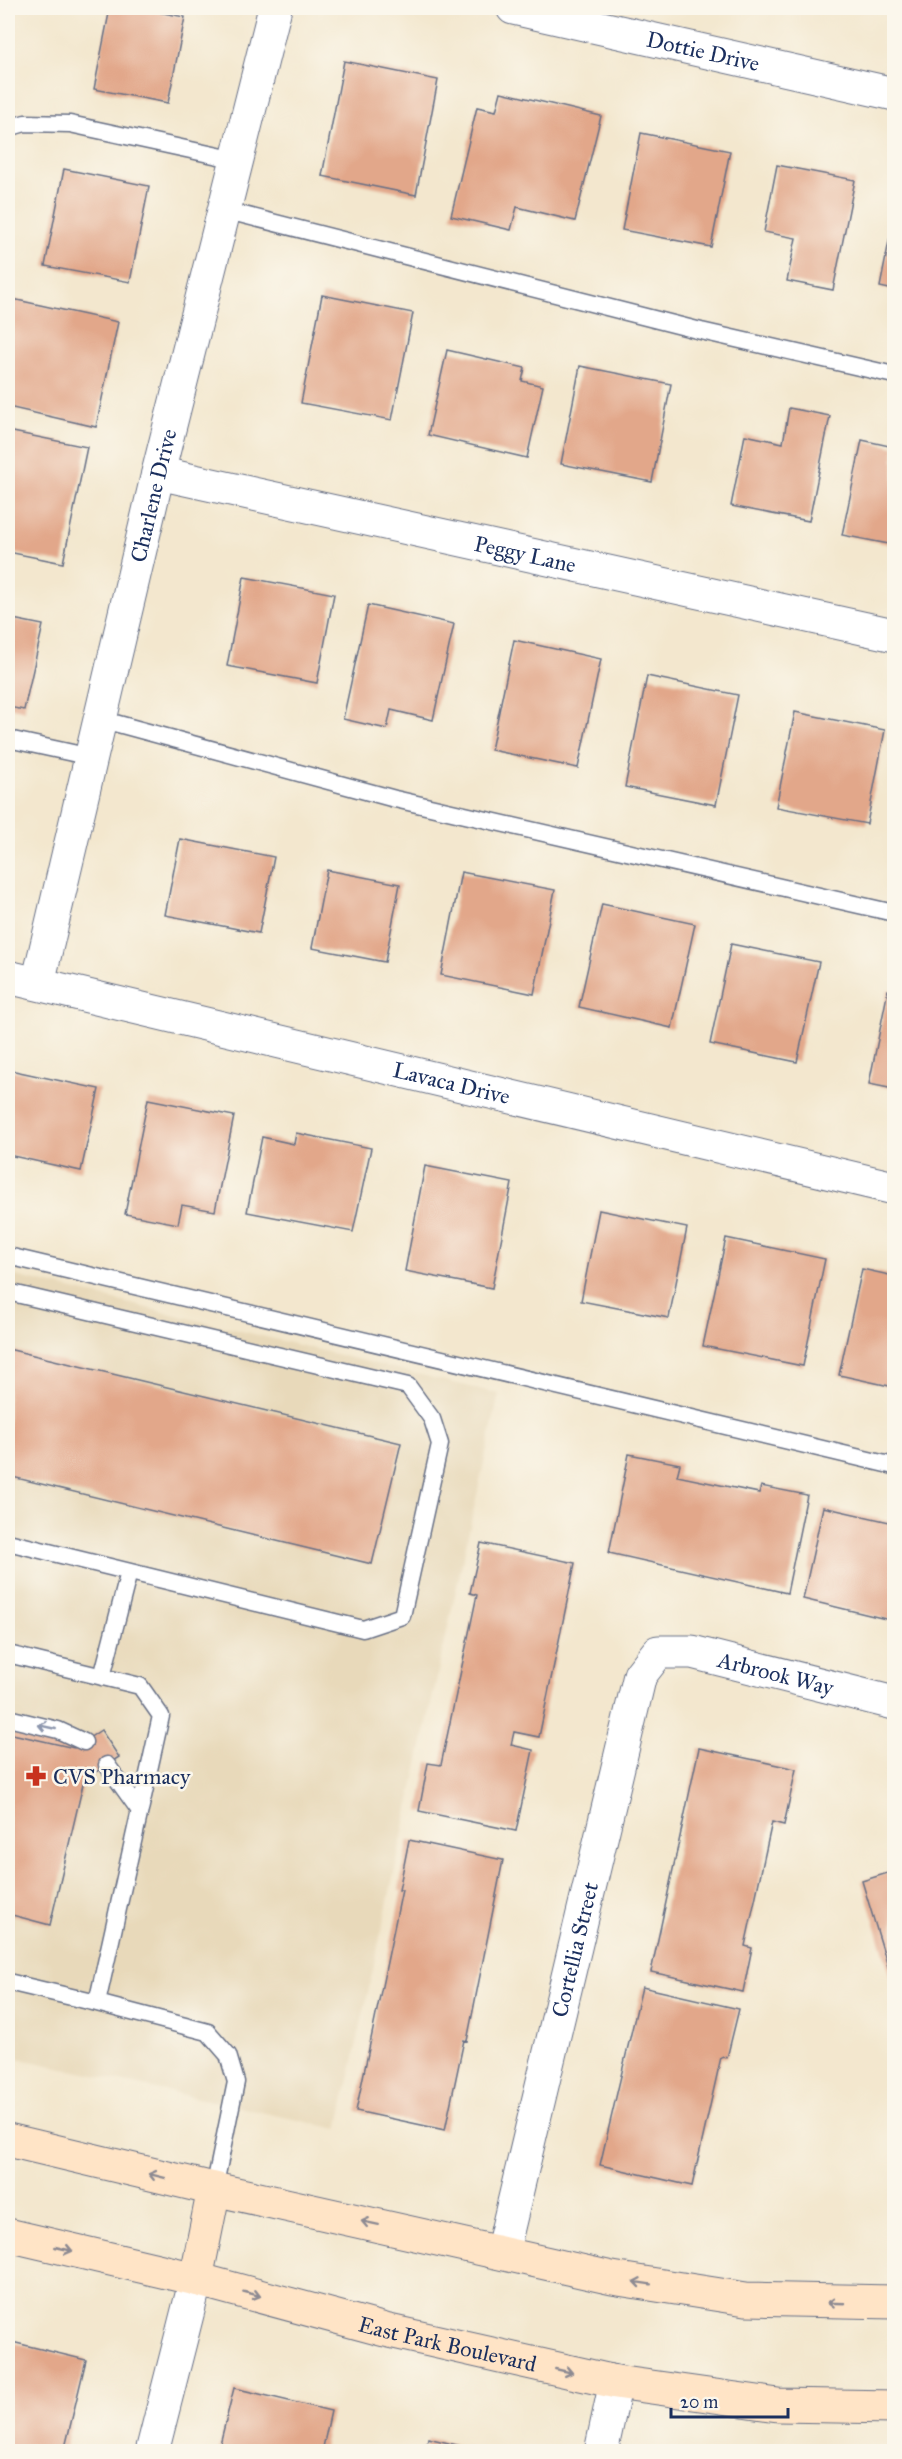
<svg xmlns="http://www.w3.org/2000/svg" width="902" height="2459" viewBox="0 0 902 2459" font-family="'IM FELL Great Primer',serif">
  <style>
    .built { fill: #e8d9ba }
    .building { fill: #e2a78a }
    .lines { fill: none; stroke-linecap: round; stroke-linejoin: round }
    .service-casing { stroke: #676f85; stroke-width: 19 }
    .minor-casing { stroke: #676f85; stroke-width: 35 }
    .secondary-casing { stroke: #676f85; stroke-width: 35 }
    .service { stroke: #fff; stroke-width: 16 }
    .minor { stroke: #fff; stroke-width: 33 }
    .secondary { stroke: #ffe4c6; stroke-width: 33 }
    .oneway { stroke: #8d97ae }
    .oneway2 { stroke: #8d8a92 }
    .labels { text-anchor: middle; dominant-baseline: central; stroke-width: 5; stroke-linejoin: round; paint-order: stroke }
    .street-label { font-size: 22px; fill: #1b2f5e; stroke: #fbf7ec }
    .poi-label { font-size: 22px; fill: #1b2f5e; stroke: #fbf7ec; text-anchor: start }
  </style>
  <rect width="100%" height="100%" fill="#fbf7ec"/>
  <filter id="ink" filterUnits="userSpaceOnUse"><feTurbulence type="fractalNoise" baseFrequency=".0167" numOctaves="2"/><feDisplacementMap in="SourceGraphic" scale="12" xChannelSelector="R" yChannelSelector="G"/><feConvolveMatrix kernelMatrix="1 2 1 2 8 2 1 2 1" color-interpolation-filters="sRGB"/></filter>
  <filter id="wash" filterUnits="userSpaceOnUse"><feTurbulence type="fractalNoise" baseFrequency=".008" numOctaves="4" result="noise"/><feDisplacementMap in="SourceGraphic" scale="24" xChannelSelector="R" yChannelSelector="G"/><feGaussianBlur stdDeviation="1.35" result="paint"/><feColorMatrix in="noise" values="0 0 0 0 0 0 0 0 0 0 0 0 0 0 0 0 0 1.4 0 .05"/><feComposite in="paint" operator="in"/></filter>
  <g filter="url(#wash)">
    <rect width="100%" height="100%" fill="#f3e7ce"/>
    <!-- built -->
    <path class="built" d="M8,1274L499,1394L338,2129L8,2056Z"/>
    <g id="blocks">
      <!-- building -->
      <path class="building" d="M110,8H136L185,17L168,103L94,89Z
        M344,61L438,80L416,195L322,176Z
        M501,92L601,116L575,221L517,207L511,230L451,216L477,107L496,111Z
        M641,133L730,151L711,247L622,230Z
        M777,165L855,180L833,290L787,281L796,238L764,232Z
        M64,169L149,186L130,282L45,266Z
        M893,221H894V290L880,287Z
        M322,295L413,313L392,420L301,403Z
        M8,298L118,322L96,427L8,407Z
        M447,350L525,368L522,381L543,386L527,458L428,435Z
        M580,366L671,384L652,482L561,464Z
        M789,408L830,416L809,521L731,506L745,435L783,443Z
        M8,431L87,447L63,563L8,552Z
        M862,440L894,447V545L842,535Z
        M244,577L334,594L317,683L227,666Z
        M368,605L454,624L433,720L391,710L387,729L343,719Z
        M8,618L43,625L24,710L8,707Z
        M514,640L601,659L578,768L491,750Z
        M647,676L738,695L716,805L625,787Z
        M795,712L885,730L867,824L776,807Z
        M180,839L274,857L259,933L165,915Z
        M327,870L400,884L385,962L312,948Z
        M461,872L555,890L534,994L441,975Z
        M602,904L695,924L672,1028L579,1007Z
        M731,944L819,962L797,1062L710,1044Z
        M888,990L894,991V1089L869,1084Z
        M10,1070L99,1089L81,1171L8,1155Z
        M148,1099L234,1116L215,1211L182,1205L178,1224L125,1214Z
        M296,1133L371,1148L353,1232L247,1212L262,1137L294,1144Z
        M425,1166L512,1183L492,1288L405,1271Z
        M599,1210L687,1228L669,1318L581,1301Z
        M726,1238L825,1259L803,1366L703,1346Z
        M862,1269L894,1276V1387L839,1375Z
        M8,1349L401,1443L372,1564L8,1476Z
        M629,1454L680,1464L677,1476L759,1493L761,1486L807,1495L787,1593L609,1553Z
        M823,1507L894,1523V1621L803,1599Z
        M481,1543L575,1563L539,1737L514,1732L511,1745L533,1750L516,1831L419,1811L428,1763L441,1765L477,1595L470,1593Z
        M101,1730L119,1757L84,1780L50,1925L8,1914V1733L74,1748Z
        M699,1748L796,1769L784,1825L772,1822L745,1946L752,1948L743,1992L651,1972Z
        M409,1840L503,1860L467,2041L464,2040L445,2130L356,2111L402,1890H399Z
        M894,1871V1986L862,1881Z
        M642,1987L739,2009L727,2058L721,2057L692,2186L600,2165Z
        M8,2341L86,2360L64,2452H8Z
        M234,2388L331,2411L322,2452H218Z
        M428,2438L482,2451V2452H425Z"/>
    </g>
  </g>
  <g filter="url(#ink)">
    <use href="#blocks" fill-opacity="0" stroke="#676f85" stroke-width="1.5"/>
    <g class="lines">
      <!-- service casing -->
      <g class="service-casing">
        <path id="service" d="M8,128L25,123L70,124L237,160
          M224,210L701,331L894,375
          M100,719L395,799L894,913
          M8,739L91,757
          M8,1256L894,1466
          M8,1292L408,1386L432,1419L440,1444L402,1616L363,1629L8,1542
          M8,1654L140,1686L161,1716L97,2003L208,2032L228,2055L236,2082L214,2189
          M102,1677L129,1572
          M8,1718L58,1730L84,1742
          M107,1765L140,1811
          M8,1982L97,2003"/>
      </g>
      <!-- minor casing -->
      <g class="minor-casing">
        <g id="minor">
          <path id="s1" d="M513,8L894,94"/>
          <path id="s2" d="M158,473L894,635"/>
          <path id="s3" d="M8,977L894,1188"/>
          <path id="s4" d="M38,983L158,473L275,8"/>
          <path id="s5" d="M502,2253L640,1675L658,1652H692L894,1703"/>
          <path d="M152,2452L196,2279"/>
          <path d="M601,2452L616,2382"/>
        </g>
      </g>
      <!-- secondary casing -->
      <g class="secondary-casing">
        <g id="secondary">
          <path d="M8,2140L214,2189L612,2278L746,2299L894,2302"/>
          <path id="s6" d="M8,2235L196,2279L385,2330L616,2382L778,2405L894,2407"/>
          <path d="M196,2279L214,2189"/>
        </g>
      </g>
      <!-- service -->
      <use href="#service" class="service"/>
      <!-- minor -->
      <use href="#minor" class="minor"/>
      <!-- secondary -->
      <use href="#secondary" class="secondary"/>
    </g>
    <!-- one-way arrows -->
    <defs><path id="oneway-shaft" d="M-6 0H5M1.5-3L5.5 0L1.5 3" fill="none" stroke-width="1.6" stroke-linecap="round" stroke-linejoin="round" transform="scale(1.5)"/></defs>
    <use class="oneway" href="#oneway-shaft" transform="translate(47 1727) rotate(-167)"/>
    <g class="oneway2">
      <use href="#oneway-shaft" transform="translate(157 2176) rotate(-166)"/>
      <use href="#oneway-shaft" transform="translate(370 2223) rotate(-168)"/>
      <use href="#oneway-shaft" transform="translate(64 2249) rotate(13)"/>
      <use href="#oneway-shaft" transform="translate(642 2283) rotate(-171)"/>
      <use href="#oneway-shaft" transform="translate(252 2294) rotate(15)"/>
      <use href="#oneway-shaft" transform="translate(836 2303) rotate(-178)"/>
      <use href="#oneway-shaft" transform="translate(564 2371) rotate(13)"/>
    </g>
  </g>
  <!-- icons -->
  <defs>
    <g id="pharmacy-bare" transform="scale(1.62)"><path d="M-2-6h4v4h4v4h-4v4h-4v-4h-4v-4h4Z" fill="#c8321e" stroke="#fbf7ec" stroke-width="2.5" paint-order="stroke"/></g>
  </defs>
  <g fill-rule="evenodd">
    <use href="#pharmacy-bare" x="36" y="1776"/>
  </g>
  <g class="labels">
    <!-- street labels -->
    <g class="street-label">
      <text stroke="none"><textPath href="#s1" startOffset="195">Dottie Drive</textPath></text>
      <text stroke="none"><textPath href="#s4" startOffset="501">Charlene Drive</textPath></text>
      <text stroke="none"><textPath href="#s2" startOffset="376">Peggy Lane</textPath></text>
      <text stroke="none"><textPath href="#s3" startOffset="456">Lavaca Drive</textPath></text>
      <text stroke="none"><textPath href="#s5" startOffset="744">Arbrook Way</textPath></text>
      <text stroke="none"><textPath href="#s5" startOffset="312">Cortellia Street</textPath></text>
      <text stroke="none"><textPath href="#s6" startOffset="453">East Park Boulevard</textPath></text>
    </g>
    <!-- poi labels -->
    <g class="poi-label">
      <text x="53" y="1776">CVS Pharmacy</text>
    </g>
  </g>
  <!-- margin -->
  <rect width="902" height="2459" fill="none" stroke="#fbf7ec" stroke-width="30"/>
  <!-- scale -->
  <path d="M671 2408v9h117v-9" fill="none" stroke="#1b2f5e" stroke-width="3"/>
  <text x="680" y="2408" font-size="18" fill="#1b2f5e" stroke="#fbf7ec" stroke-width="4.5" paint-order="stroke">20 m</text>
</svg>
